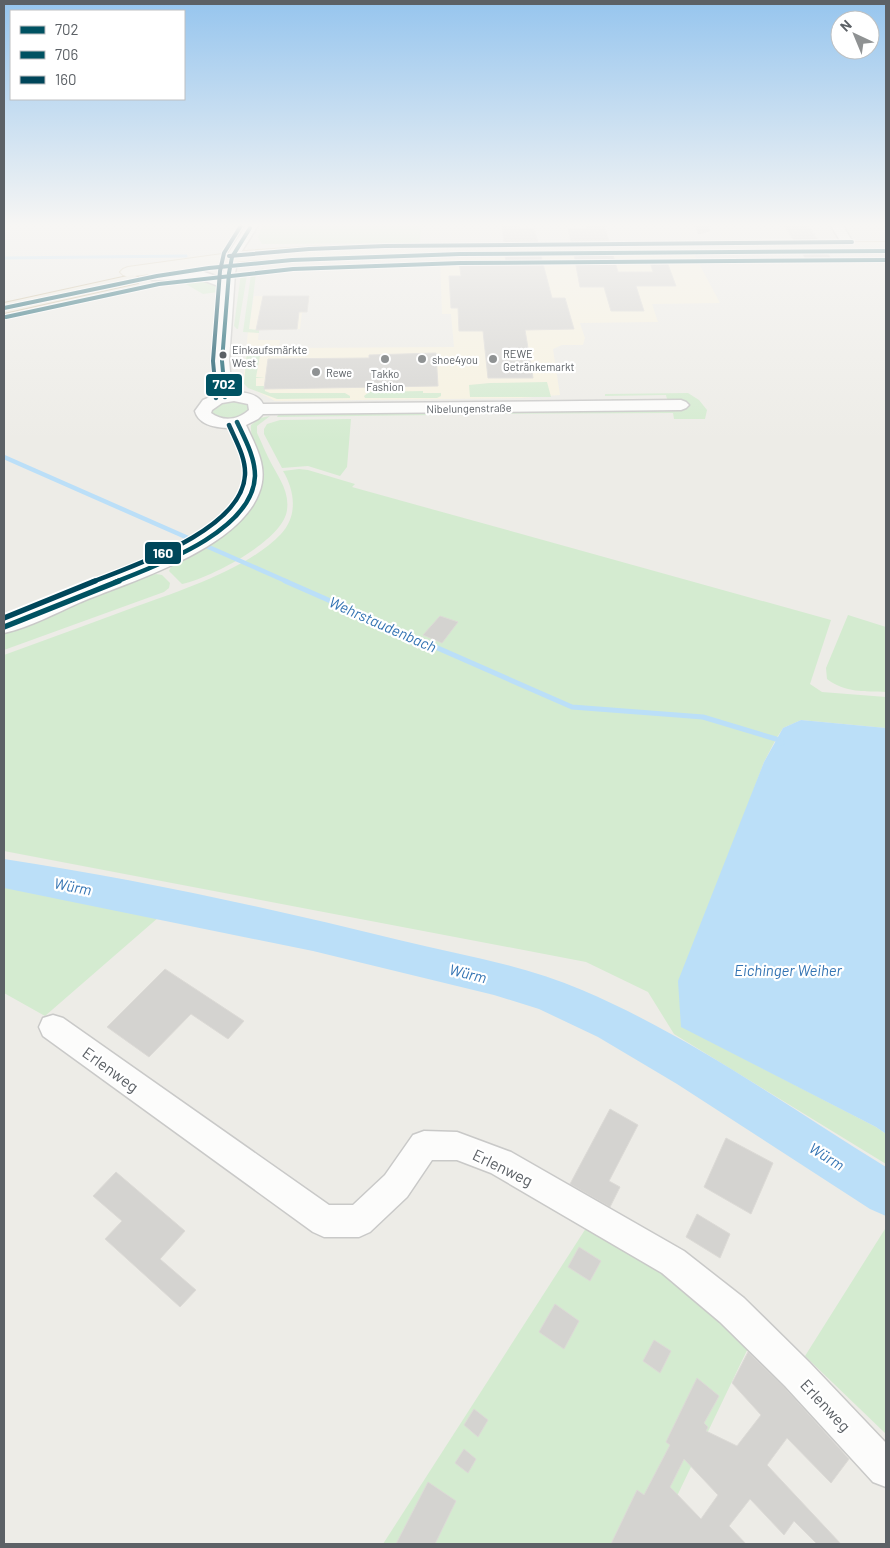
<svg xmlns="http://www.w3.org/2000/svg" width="890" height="1548" viewBox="0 0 890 1548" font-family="Barlow,sans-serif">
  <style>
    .commercial { fill: #f7f2e0 }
    .green { fill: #d4ebd0 }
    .water { fill: #bbdff8 }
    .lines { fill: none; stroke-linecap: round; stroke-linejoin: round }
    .stream-far2 { stroke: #bbdff8; stroke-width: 3 }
    .stream-far1 { stroke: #bbdff8; stroke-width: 4.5 }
    .stream { stroke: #bbdff8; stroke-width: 5 }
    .river { fill: #bbdff8; fill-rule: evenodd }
    .building { fill: #d4d3d0; stroke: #dcdad6; fill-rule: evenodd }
    .minor-tunnel { stroke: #c9c9c7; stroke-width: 13; stroke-dasharray: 13 7; stroke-linecap: butt }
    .minor-casing { stroke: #c9c9c8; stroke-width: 3 }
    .major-casing { stroke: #d7cdb3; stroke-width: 2 }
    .highway-casing { stroke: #c5b593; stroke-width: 2 }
    .minor { fill: #fcfcfb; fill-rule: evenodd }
    .major { fill: #f3f1e8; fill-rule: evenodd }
    .highway { fill: #f0ece1; fill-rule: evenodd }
    .bus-1-far2-casing { stroke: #fff; stroke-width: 6 }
    .bus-1-far1-casing { stroke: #fff; stroke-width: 7 }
    .bus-1-casing { stroke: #fff; stroke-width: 9 }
    .bus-2-casing { stroke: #fff; stroke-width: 6 }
    .bus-3-far2-casing { stroke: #fff; stroke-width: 6 }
    .bus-3-far1-casing { stroke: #fff; stroke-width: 7 }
    .bus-3-casing { stroke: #fff; stroke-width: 9 }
    .bus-1-far2 { stroke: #005262; stroke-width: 4 }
    .bus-1-far1 { stroke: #005262; stroke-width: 4.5 }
    .bus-1 { stroke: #005262; stroke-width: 5.5 }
    .bus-2 { stroke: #005262; stroke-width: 4 }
    .bus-3-far2 { stroke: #00465a; stroke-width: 4 }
    .bus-3-far1 { stroke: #00465a; stroke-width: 4.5 }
    .bus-3 { stroke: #00465a; stroke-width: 5.5 }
    .bus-dot { fill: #5c6166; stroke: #fff; stroke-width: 2 }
    .poi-dot { fill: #8f9293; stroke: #fff; stroke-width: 2 }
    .labels { text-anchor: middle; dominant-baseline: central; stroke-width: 4.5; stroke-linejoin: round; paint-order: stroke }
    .far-bus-label { font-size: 11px; fill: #5c6166; stroke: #fff; text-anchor: start }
    .far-poi-label { font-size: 11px; fill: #5c6166; stroke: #fff; text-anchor: start }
    .far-street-label { font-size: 11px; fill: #5c6166; stroke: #fff }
    .water-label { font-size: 15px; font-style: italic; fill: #3474b3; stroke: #fff }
    .near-street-label { font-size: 16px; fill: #5c6166; stroke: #fff }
    .line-badge { stroke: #fff; stroke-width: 2 }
    .badge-label { font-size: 14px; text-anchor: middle; font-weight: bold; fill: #fff }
  </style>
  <rect width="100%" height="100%" fill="#edece7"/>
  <!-- commercial -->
  <path class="commercial" d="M631,254H694L720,303L652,304L658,322L580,323L585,338L583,345H562L553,349L560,395L521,398L275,401L243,384L248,331L254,296H310L307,312L302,313L300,329L259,330L258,340H280L279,348L454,347L451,314H442L440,259Z"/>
  <!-- green -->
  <path class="green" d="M263,224H421L420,243L262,244L258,237Z
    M263,268L264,269L256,274L249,329L259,330V333L243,332L251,274Z
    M241,273H245L247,275L238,329H237L234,326Z
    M204,278L216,284L218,292L203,294L184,283Z
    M247,350H261L256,377L265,378H256V386H264L265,391L270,393H345L350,396V398L277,399L248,388L244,384Z
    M547,382L551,397H470L469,385L490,383Z
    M423,391V393H441V396L437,398H365L364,396L369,392Z
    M688,393L699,400L707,410L705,419H674L673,413L473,414V412L684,409L677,400H626L622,403L611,399H667L666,395L605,396V394Z
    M233,400L249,404L251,407L247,414C234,418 224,422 211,414L210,410L215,404Z
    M428,413L437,415L277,417L278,415Z
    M270,416L257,426V433C261,441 264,449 268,457C276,474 290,490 287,510C283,541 210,578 182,584L169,571C174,559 189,556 200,551C227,538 260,507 263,477C265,457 249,440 251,425L260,418Z
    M351,419L347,467L340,476L308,466L282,468L264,434V429L267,424L280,420Z
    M299,469L308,470L355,484L352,487L831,620L810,684L822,692L886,697V728L801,720L783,728L776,739L764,762L727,860L681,1026L876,1127L886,1134V1164L674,1034L648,992L586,962L4,851V655C47,639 90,624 132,608C177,592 248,569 281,534C298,516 295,491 283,471Z
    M156,574L162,575L170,583L169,588L164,592L4,650V632L130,580Z
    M848,615L886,627V692C865,691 845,693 827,679L826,668Z
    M4,882L159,917L45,1016L4,993Z
    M588,1225L656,1266L750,1344L654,1544H383Z
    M885,1229L886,1230V1434L805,1356Z"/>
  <!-- water -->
  <path class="water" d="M801,720L886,728V1134L876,1127L681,1027L678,981L764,762L783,728Z"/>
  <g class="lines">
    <!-- stream-far2 -->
    <path class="stream-far2" d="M4,258L186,256"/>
    <!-- stream-far1 -->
    <path class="stream-far1" d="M4,457L288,582"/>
    <!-- stream -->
    <path class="stream" d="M285,581L572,707L703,717L776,739L782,743"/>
    <!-- river -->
    <path class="river" d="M4,859C136,879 269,908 399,940C461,955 524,965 582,990C690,1036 787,1106 886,1167V1216L870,1209L677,1084L598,1037L539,1009L494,995L313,951L4,888Z"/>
  </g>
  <!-- building -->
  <path class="building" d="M586,224H604L609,242H571L568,228H587Z
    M783,224H807L819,241H794Z
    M502,226L534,228L538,243H504Z
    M827,252L833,262H808L802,253Z
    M574,255H613L618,272H653L650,262H667L676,286H636L644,311H611L604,287H580Z
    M505,256H541L552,298H565L574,329L525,330L533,378H488L483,331H459L458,308H451L449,276H461L459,262L506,261Z
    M263,296H309L307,312H299L297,329L256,330Z
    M436,353L438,386L264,389L268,359L369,358V355Z
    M440,616L458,622L442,643L423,635Z
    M165,969L244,1021L228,1039L191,1014L149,1057L107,1027Z
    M610,1109L638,1125L609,1181L620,1187L610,1207L570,1184Z
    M726,1138L773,1163L751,1214L704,1187Z
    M116,1172L185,1231L160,1259L196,1290L180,1307L105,1239L122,1221L93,1196Z
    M697,1214L730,1234L720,1258L686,1237Z
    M579,1247L601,1261L590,1281L568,1267Z
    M555,1304L579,1321L564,1349L539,1332Z
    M654,1340L671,1351L660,1373L643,1361Z
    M748,1352L784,1387L849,1459L831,1483L787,1438L767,1465L841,1544H817L794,1521L784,1535L750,1499L729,1526L746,1544H611L637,1490L644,1495L670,1445L666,1442L697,1378L719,1396L704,1423L708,1427L706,1431L737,1446L761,1415L732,1383ZM684,1459L718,1495L701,1519L670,1487Z
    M474,1409L488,1420L478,1437L464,1425Z
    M464,1449L476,1459L468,1473L455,1463Z
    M428,1482L456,1501L435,1544H396Z"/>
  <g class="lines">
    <!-- minor-tunnel -->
    <path class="minor-tunnel" d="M702,224L704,233"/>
    <!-- minor casing -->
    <g class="minor-casing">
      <path id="minor" d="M247,224H259L238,257L235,273L229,361L232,392C243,392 258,393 263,404L681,400L686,402L689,405L686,408L681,410L263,414L258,419L246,425C256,447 269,468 259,493C238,549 132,581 81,602C56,613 30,627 4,633V620C31,609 58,598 85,587C128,570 224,538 242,493C252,470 242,449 232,428C218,428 199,426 195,411L203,400L217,394L215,361L221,287L200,279L152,280L146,276L152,272L201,271L222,278L226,257ZM234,401L248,404L249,410C238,420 223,422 211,413L212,410L222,403Z
        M830,224H842L855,246L853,249H845Z
        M53,1015L63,1018L329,1205H353L385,1175L413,1135L424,1131L457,1132L511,1152L684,1251L744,1298L809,1362L886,1443V1487L873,1482L785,1386L720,1322L662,1273L491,1173L457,1160H432L407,1197L370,1232L359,1237H324L313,1232L43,1036L39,1027L43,1018Z"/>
    </g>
    <!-- major casing -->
    <g class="major-casing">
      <path id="major" d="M886,242V250L319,256L244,261L128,277L123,275L120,272L123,269L128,267L244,251L319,246Z"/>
    </g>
    <!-- highway casing -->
    <g class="highway-casing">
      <path id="highway" d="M132,275L138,277L140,280L138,283L4,313V303Z"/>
    </g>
    <!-- minor -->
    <use href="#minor" class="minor"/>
    <!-- major -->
    <use href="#major" class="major"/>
    <!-- highway -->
    <use href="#highway" class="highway"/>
    <!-- bus-1-far2 casing -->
    <g class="bus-1-far2-casing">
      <path id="bus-1-far2" d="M4,308L157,276L209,268L292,260L460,254L886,251
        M224,383L222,361L229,273L232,257L250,228"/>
    </g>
    <!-- bus-1-far1 casing -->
    <g class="bus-1-far1-casing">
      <path id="bus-1-far1" d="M224,382L225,397
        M115,582C158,565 253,531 255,476C255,457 245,439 237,422"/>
    </g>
    <!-- bus-1 casing -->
    <g class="bus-1-casing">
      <path id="bus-1" d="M4,627L119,581"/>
    </g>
    <!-- bus-2 casing -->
    <g class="bus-2-casing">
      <path id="bus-2" d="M6,317L159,284L293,269L460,263L886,260"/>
    </g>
    <!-- bus-3-far2 casing -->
    <g class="bus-3-far2-casing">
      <path id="bus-3-far2" d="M229,256L309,249L385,246L852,242
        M215,383L213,361L220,271L224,253L242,224"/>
    </g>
    <!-- bus-3-far1 casing -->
    <g class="bus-3-far1-casing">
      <path id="bus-3-far1" d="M215,382L216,398
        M92,582C135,565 242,530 245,475C246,458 236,441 229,425"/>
    </g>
    <!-- bus-3 casing -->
    <g class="bus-3-casing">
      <path id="bus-3" d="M4,618L95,581"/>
    </g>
    <!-- bus-1-far2 -->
    <use href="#bus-1-far2" class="bus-1-far2"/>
    <!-- bus-1-far1 -->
    <use href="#bus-1-far1" class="bus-1-far1"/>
    <!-- bus-1 -->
    <use href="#bus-1" class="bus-1"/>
    <!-- bus-2 -->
    <use href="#bus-2" class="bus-2"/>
    <!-- bus-3-far2 -->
    <use href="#bus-3-far2" class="bus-3-far2"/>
    <!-- bus-3-far1 -->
    <use href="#bus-3-far1" class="bus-3-far1"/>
    <!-- bus-3 -->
    <use href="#bus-3" class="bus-3"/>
  </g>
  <!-- sky -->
  <linearGradient id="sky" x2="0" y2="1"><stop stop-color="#96c5ee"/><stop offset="0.51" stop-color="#f7f6f4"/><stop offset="1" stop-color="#f7f6f4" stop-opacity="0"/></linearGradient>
  <rect width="890" height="441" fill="url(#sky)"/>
  <!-- markers -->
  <circle class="bus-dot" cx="223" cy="355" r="4.5"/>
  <g class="poi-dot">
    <circle cx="385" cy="359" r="5"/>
    <circle cx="422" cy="359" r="5"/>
    <circle cx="493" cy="359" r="5"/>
    <circle cx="316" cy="372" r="5"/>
  </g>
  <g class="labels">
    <!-- far-bus labels -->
    <g class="far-bus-label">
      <text x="232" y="349">Einkaufsmärkte<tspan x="232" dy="13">West</tspan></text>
    </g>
    <!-- far-poi labels -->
    <g class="far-poi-label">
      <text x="503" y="353">REWE<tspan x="503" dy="13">Getränkemarkt</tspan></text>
      <text x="432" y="359">shoe4you</text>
      <text x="326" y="372">Rewe</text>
      <text x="385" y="373" text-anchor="middle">Takko<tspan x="385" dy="13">Fashion</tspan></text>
    </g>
    <!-- far-street labels -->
    <g class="far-street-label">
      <text transform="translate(469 408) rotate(-1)">Nibelungenstraße</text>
    </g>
    <!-- water labels -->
    <g class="water-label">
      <text transform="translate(383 624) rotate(24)">Wehrstaudenbach</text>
      <text transform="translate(73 886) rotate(11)">Würm</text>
      <text x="788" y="970">Eichinger Weiher</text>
      <text transform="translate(468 973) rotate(14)">Würm</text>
      <text transform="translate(827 1156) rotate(32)">Würm</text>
    </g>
    <!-- near-street labels -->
    <g class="near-street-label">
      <text transform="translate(111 1069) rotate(36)">Erlenweg</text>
      <text transform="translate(503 1167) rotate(26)">Erlenweg</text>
      <text transform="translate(826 1405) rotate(47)">Erlenweg</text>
    </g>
  </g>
  <g class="line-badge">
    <rect x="205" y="373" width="38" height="24" rx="5" fill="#005262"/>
    <rect x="144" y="541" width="38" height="24" rx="5" fill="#00465a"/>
  </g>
  <g class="badge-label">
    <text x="224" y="389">702</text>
    <text x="163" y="558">160</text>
  </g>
  <!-- border -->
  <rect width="890" height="1548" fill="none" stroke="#5c6166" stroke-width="10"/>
  <!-- legend -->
  <rect x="10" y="10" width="175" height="90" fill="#ffffff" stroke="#bec0c2"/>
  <rect x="20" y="26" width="25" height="8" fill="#005262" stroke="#bec0c2"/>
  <text x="55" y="35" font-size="15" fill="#5c6166">702</text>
  <rect x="20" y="51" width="25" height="8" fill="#005262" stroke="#bec0c2"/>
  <text x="55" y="60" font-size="15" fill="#5c6166">706</text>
  <rect x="20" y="76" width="25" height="8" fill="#00465a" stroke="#bec0c2"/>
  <text x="55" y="85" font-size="15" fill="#5c6166">160</text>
  <!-- north arrow -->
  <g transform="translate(855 35) rotate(316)"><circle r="24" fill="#ffffff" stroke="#bec0c2"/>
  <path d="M0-4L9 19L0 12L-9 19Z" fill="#8f9293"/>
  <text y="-8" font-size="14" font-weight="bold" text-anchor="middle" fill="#5c6166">N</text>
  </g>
</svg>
